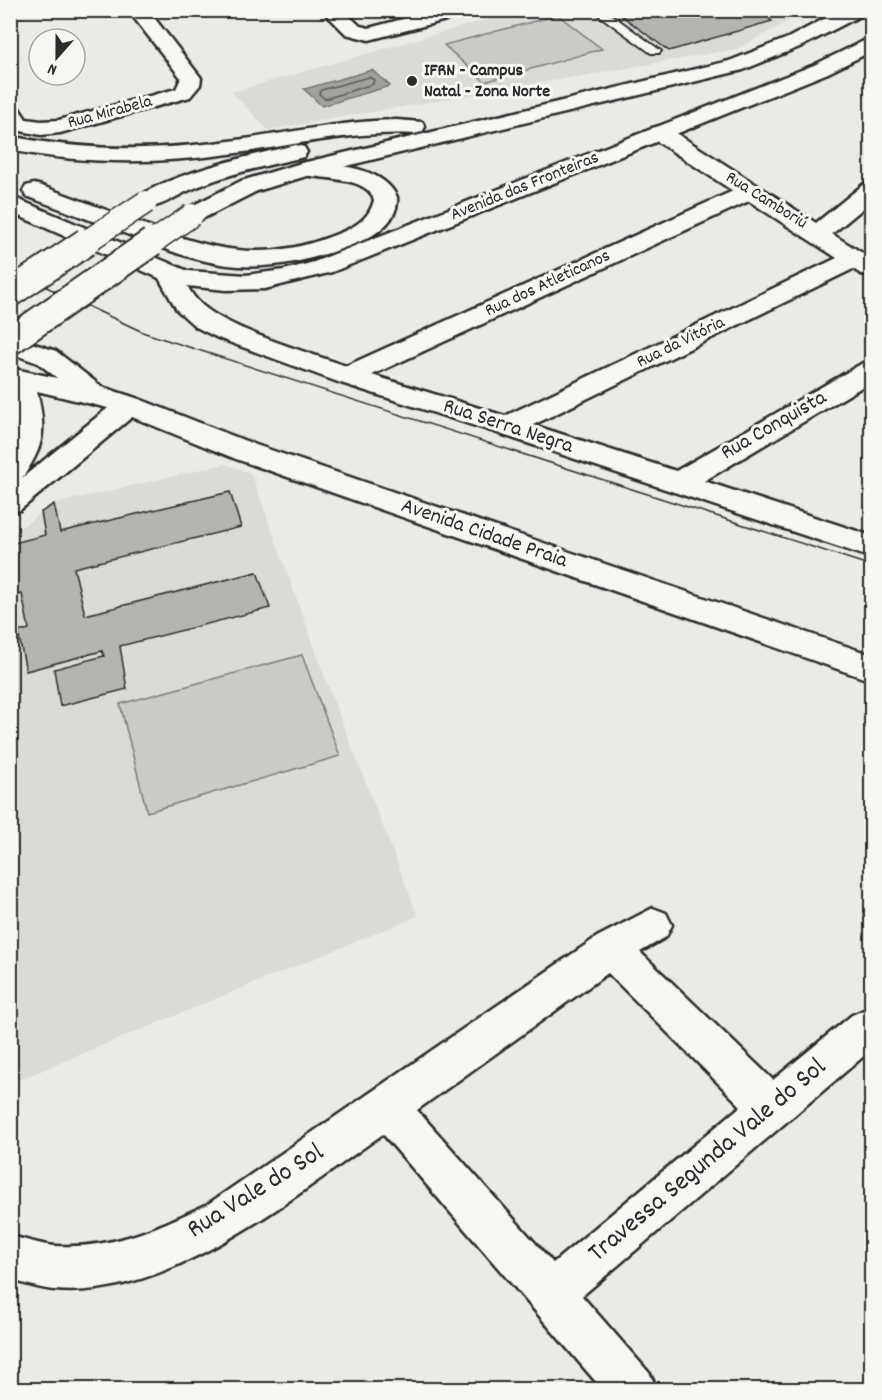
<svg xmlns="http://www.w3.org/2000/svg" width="882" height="1400" viewBox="0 0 882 1400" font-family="Dekko,sans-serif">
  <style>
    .built { fill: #dadad6 }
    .green { fill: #cacac7; stroke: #7a7a79; stroke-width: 1.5 }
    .water { fill: #a1a19e; stroke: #727270; stroke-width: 1.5 }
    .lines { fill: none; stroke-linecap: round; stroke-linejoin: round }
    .shore { stroke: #5a5a59; stroke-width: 1.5 }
    .building { fill: #b4b4b1; stroke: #2b2b2b; stroke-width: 1.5 }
    .service-casing { stroke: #2b2b2b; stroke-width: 4 }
    .minor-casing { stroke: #2b2b2b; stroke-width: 5 }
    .secondary-casing { stroke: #2b2b2b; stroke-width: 5 }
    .primary-casing { stroke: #2b2b2b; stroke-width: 5 }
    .service { fill: #f6f6f2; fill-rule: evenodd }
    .minor { fill: #f6f6f2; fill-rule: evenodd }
    .secondary { fill: #f6f6f2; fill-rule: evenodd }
    .primary { fill: #f6f6f2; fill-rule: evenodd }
    .tram { stroke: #2b2b2b; stroke-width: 1.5 }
    .primary-bridge-far1-casing { stroke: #2b2b2b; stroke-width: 25; stroke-linecap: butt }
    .primary-bridge-casing { stroke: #2b2b2b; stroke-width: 31; stroke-linecap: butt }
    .primary-bridge-far1 { stroke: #f6f6f2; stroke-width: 22 }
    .primary-bridge { stroke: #f6f6f2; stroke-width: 27 }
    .poi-dot { fill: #2b2b2b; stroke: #f6f6f2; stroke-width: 2 }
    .labels { text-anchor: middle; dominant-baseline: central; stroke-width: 6; stroke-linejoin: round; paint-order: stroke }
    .far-poi-label { font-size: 18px; font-weight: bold; fill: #2b2b2b; stroke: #f6f6f2; text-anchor: start }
    .far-street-label { font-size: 18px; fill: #2b2b2b; stroke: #f6f6f2 }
    .street-label { font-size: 22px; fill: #2b2b2b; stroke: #f6f6f2 }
    .near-street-label { font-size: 27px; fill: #2b2b2b; stroke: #f6f6f2 }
  </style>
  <rect width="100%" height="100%" fill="#eaeae6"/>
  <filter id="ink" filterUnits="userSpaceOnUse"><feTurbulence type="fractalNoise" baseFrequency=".0167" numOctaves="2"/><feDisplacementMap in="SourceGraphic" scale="12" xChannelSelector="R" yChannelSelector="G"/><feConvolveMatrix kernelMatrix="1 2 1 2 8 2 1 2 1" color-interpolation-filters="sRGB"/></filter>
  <g filter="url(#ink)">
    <!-- built -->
    <path class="built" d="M517,11H807L737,49L268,130L232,92Z
      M225,464L251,473L333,699L418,916L11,1083L10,535L54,504Z"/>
    <!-- green -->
    <path class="green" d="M558,15L602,49L485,82L444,45Z
      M302,655L340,756L147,812L120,704Z"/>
    <!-- water -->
    <path class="water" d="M372,70L390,86L322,106L304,89Z"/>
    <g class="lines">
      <!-- shore -->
      <path class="shore" d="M369,77L374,80L373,84L325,99L319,94L321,90Z"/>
    </g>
    <!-- building -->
    <path class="building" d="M614,10H757L772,21L669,51Z
      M230,492L241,527L74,568L85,615L257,572L270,608L120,646L127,689L60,706L54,669L104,656L102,651L26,671L18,632L29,629L22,594L10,597V544L45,535L41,512L54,504L60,532Z"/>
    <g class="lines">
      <!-- service casing -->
      <g class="service-casing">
        <path id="service" d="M592,10H605L661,51L659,53H651Z"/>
      </g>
      <!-- minor casing -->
      <g class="minor-casing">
        <path id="minor" d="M128,10H148L198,74L201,78L200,85L190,97L60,133L41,135L11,129L10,106L18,107L26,119L41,121L59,120L176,89L181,78Z
          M322,10H343L360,26L369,28L437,10H471L469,14L369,40L346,34Z
          M660,126L668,128L816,223L864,184L872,182V201L832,234L872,259V276L861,274L853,269L533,425L676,471L863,363L872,361V381L704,481L872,536V558L497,433L338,382L218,338L196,327L177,310L156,273L159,268L168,266L177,268C184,278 188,290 196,299C220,328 308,352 346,366L733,191L652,138L649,133L652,128ZM749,201L837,258L505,416L372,375Z
          M653,908L666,913L672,925L666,937L640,952L773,1080L852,1015L866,1009L872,1011V1049L582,1296L650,1374L657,1390H603L383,1134C294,1196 170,1300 55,1290C40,1289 25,1283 10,1280V1236C25,1239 41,1245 56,1246C114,1249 157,1228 208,1204L597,937ZM608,973L741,1106L553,1263L417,1110Z"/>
      </g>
      <!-- secondary casing -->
      <g class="secondary-casing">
        <path id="secondary" d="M872,37V51L828,73L332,272L265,289L226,290L187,286L159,278L10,212V196L188,271L246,275L284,270L314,262L814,65Z
          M396,120L422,122L425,127L422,132L414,134C354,131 296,145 237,153C161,164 86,165 10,150V136C86,152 161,151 237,140C290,133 342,121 396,120Z
          M306,162C336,165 382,166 397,197C399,219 377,235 359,242C322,257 279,269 238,266C198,263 161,248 124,233C92,221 59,208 26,196L23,191L26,186L34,184L42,186C75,198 108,211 141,223C209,249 260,264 332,236C351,229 369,221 374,200C368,176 318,179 298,174L295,169L298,164Z
          M10,336L56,351L102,387L139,399L256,445L872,655V681L236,459L132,417L20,510L10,513V487L18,481L10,483V450L16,428L10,393V368L57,378L38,363L10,353ZM37,391L108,408L22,478C45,446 46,429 37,391Z"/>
      </g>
      <!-- primary casing -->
      <g class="primary-casing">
        <path id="primary" d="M841,10H866L864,14L802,46L743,70L313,174L257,191L200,220L192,222L184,220L180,215L184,210L241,181L298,164L729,61L788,38Z
          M296,145L304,147L307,152L304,157C265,166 227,174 190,190C174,197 156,211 138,207L134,202C151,178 264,152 296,145Z"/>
      </g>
      <!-- service -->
      <use href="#service" class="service"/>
      <!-- minor -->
      <use href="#minor" class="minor"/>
      <!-- secondary -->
      <use href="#secondary" class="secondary"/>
      <!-- primary -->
      <use href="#primary" class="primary"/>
      <!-- tram -->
      <path class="tram" d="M10,270L145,333L872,566"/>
      <!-- primary-bridge-far1 casing -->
      <g class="primary-bridge-far1-casing">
        <path id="primary-bridge-far1" d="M83,244L146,202
          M150,244L192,215"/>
      </g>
      <!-- primary-bridge casing -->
      <g class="primary-bridge-casing">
        <path id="primary-bridge" d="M10,293L86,242
          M10,341L152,242"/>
      </g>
      <!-- primary-bridge-far1 -->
      <use href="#primary-bridge-far1" class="primary-bridge-far1"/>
      <!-- primary-bridge -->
      <use href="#primary-bridge" class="primary-bridge"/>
    </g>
  </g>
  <!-- markers -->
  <circle class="poi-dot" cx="412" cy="81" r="6"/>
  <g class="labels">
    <!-- far-poi labels -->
    <g class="far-poi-label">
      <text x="424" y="71">IFRN - Campus<tspan x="424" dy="21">Natal - Zona Norte</tspan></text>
    </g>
    <!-- far-street labels -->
    <g class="far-street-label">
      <text transform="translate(110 113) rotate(-15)">Rua Mirabela</text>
      <text transform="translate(525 187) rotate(-22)">Avenida das Fronteiras</text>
      <text transform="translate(766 201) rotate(32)">Rua Camboriú</text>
      <text transform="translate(548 284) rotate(-25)">Rua dos Atleticanos</text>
      <text transform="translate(681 343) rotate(-26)">Rua da Vitória</text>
    </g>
    <!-- street labels -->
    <g class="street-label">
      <text transform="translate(774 426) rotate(-30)">Rua Conquista</text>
      <text transform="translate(508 427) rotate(18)">Rua Serra Negra</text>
      <text transform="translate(484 534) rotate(19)">Avenida Cidade Praia</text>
    </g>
    <!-- near-street labels -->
    <g class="near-street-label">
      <text transform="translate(708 1161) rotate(-40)">Travessa Segunda Vale do Sol</text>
      <text transform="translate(256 1192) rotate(-32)">Rua Vale do Sol</text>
    </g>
  </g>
  <!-- margin -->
  <rect width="882" height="1400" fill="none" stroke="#f6f6f2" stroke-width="36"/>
  <rect x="18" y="18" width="846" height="1364" fill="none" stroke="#2b2b2b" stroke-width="2" filter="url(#ink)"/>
  <!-- north arrow -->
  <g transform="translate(57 57) rotate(201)"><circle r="28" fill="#f6f6f2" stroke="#a5a5a2" stroke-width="1.5"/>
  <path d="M0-4.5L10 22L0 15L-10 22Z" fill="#2b2b2b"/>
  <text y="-9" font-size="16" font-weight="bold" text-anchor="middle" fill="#2b2b2b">N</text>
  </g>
</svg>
